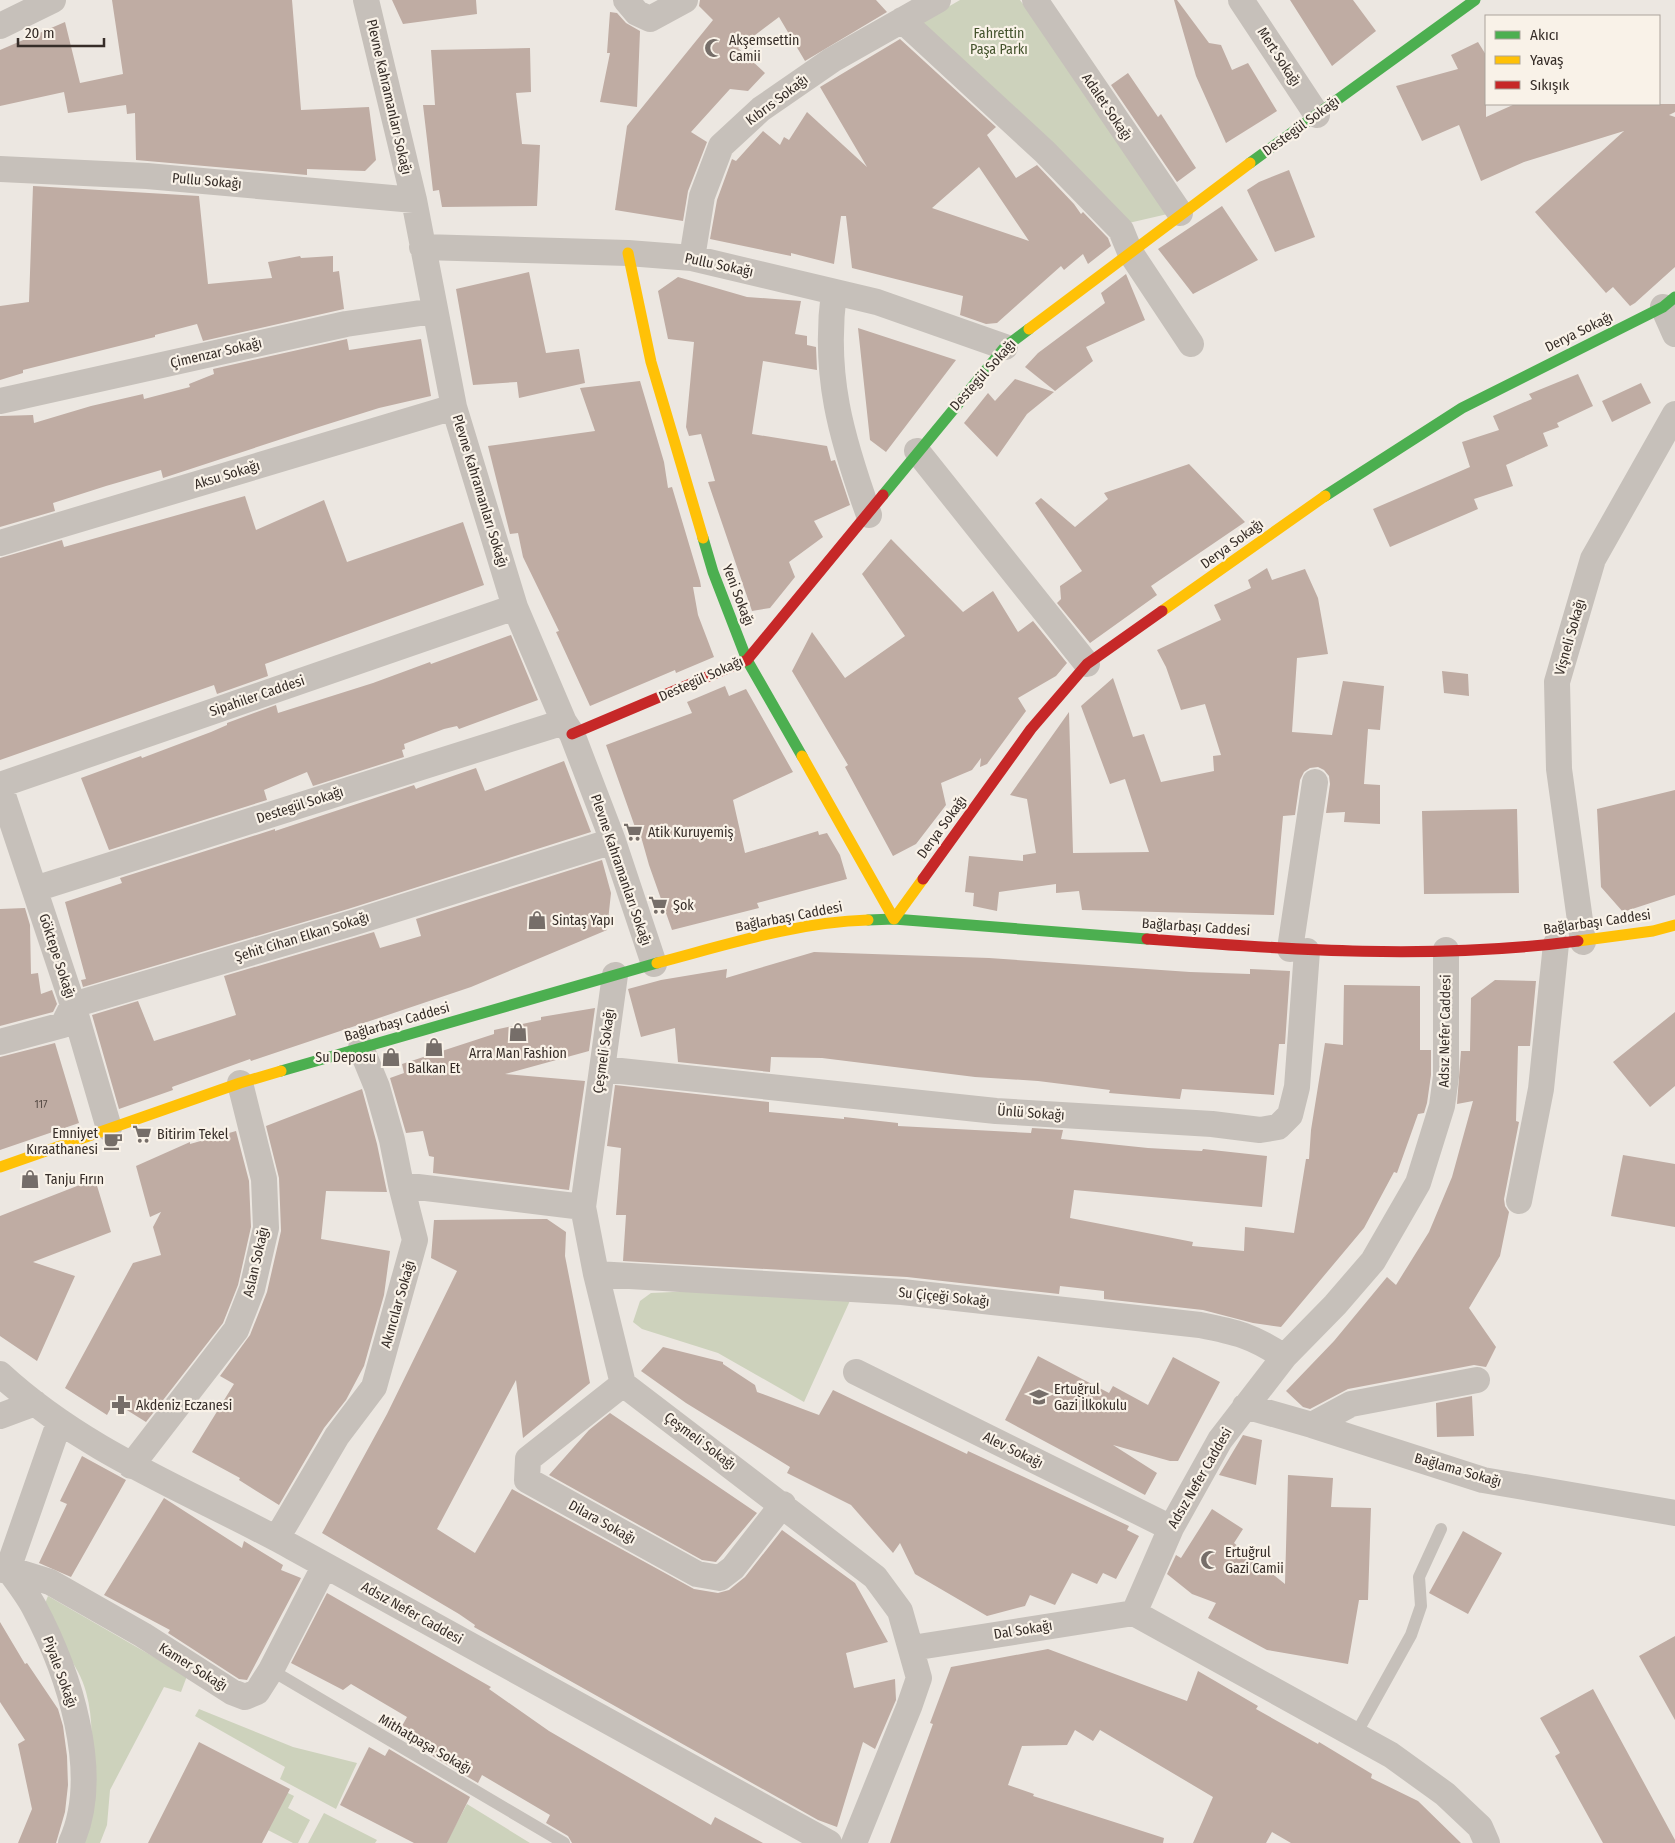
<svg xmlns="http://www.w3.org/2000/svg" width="1675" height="1843" viewBox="0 0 1675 1843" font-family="'Fira Sans Condensed',sans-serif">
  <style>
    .green { fill: #cdd2bc }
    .building { fill: #bfaca3; fill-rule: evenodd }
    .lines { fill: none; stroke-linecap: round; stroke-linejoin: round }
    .lane { stroke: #c6c0ba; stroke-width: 12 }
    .street { stroke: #c6c0ba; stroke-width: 26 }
    .fast { stroke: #4caf50; stroke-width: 11 }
    .slow { stroke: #ffc107; stroke-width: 11 }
    .jam { stroke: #c62828; stroke-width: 11 }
    .labels { text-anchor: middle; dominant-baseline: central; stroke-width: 4.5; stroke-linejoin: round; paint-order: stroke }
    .number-label { font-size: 11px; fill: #584d47 }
    .park-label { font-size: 14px; fill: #44532d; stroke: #f9f2e8 }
    .poi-label { font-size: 14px; fill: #362d28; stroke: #f9f2e8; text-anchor: start }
    .street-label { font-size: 14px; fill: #362d28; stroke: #f9f2e8 }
  </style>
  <rect width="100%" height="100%" fill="#ece7e1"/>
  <!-- green -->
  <path class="green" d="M960,0H1020L1172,213L1120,225L922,22Z
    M695,1291L853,1294L804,1402L718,1353L642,1329L633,1322L640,1301L651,1293Z
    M48,1596L187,1676L181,1692L164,1687L110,1790L107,1825L100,1843H74C84,1794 100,1742 86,1692C79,1664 57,1644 46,1618C43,1611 45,1602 48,1596Z
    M199,1709L293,1747L357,1763L336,1809L280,1779L285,1767L195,1716Z
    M284,1791L294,1796L288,1808L310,1820L298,1843H293L264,1828Z
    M467,1804L530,1843H446Z
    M324,1813L377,1840L375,1843H308Z"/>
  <!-- building -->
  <path class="building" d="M112,0H292L301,110L369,107L376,160L365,171L307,169V175L136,160L135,113L127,114L126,105L68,113L64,92L0,106V50L65,22L80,83L123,74Z
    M392,0H476L477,14L403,24Z
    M700,0H876L887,12L805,61L779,17L738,48L765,73L748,91L730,89L691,132L707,142L688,191L683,221L615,210L627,126L713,20L699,6Z
    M1174,0H1177L1209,43L1221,45L1232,70L1248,63L1277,111L1226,143L1196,76Z
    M1290,0H1353L1376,31L1332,66Z
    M610,12L617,13L626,23L640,31L637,107L600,102L610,53H607Z
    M900,39L996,127L987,135L1016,178L1037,165L1074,204L1081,214L1083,212L1108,238L1111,246L1088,264L1083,254L1064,270L1061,266L997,323L986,324L960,315L963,296L852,268L846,216H841L834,264L791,253V256L710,239L717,200L732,159L736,161L763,131L780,145L784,137L789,140L807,112L867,167L820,87ZM979,167L1029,241L932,208Z
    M1478,42L1486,55V117L1515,104H1675V112L1669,115L1675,117V267L1635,303L1630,306L1613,287L1606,293L1535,212L1624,131L1524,162L1481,181L1459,125L1422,141L1396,86L1458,69L1451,55Z
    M530,48L531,92L516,93L522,144L540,145L537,206L442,207L439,190L433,191L423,105H435L431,50Z
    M1128,73L1158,117L1161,114L1196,168L1177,182L1111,85Z
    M1289,170L1315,237L1275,252L1247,190L1259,182Z
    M33,186L199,196L208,284L272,278L268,262L300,256L301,258L333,256V272L339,271L344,309L203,341L197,324L155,335V337L23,370V373L0,380V306L29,302Z
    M1222,206L1258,260L1193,294L1158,249Z
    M529,272L546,353L579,349L585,383L519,398L517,382L473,385L456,289Z
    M1126,274L1145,320L1086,347L1093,361L1055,391L1025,367L1038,353L1105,303L1101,293Z
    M678,277L747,297L801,301L795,334L807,336V345L816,347L817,370L763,361L752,434L827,446L831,461L835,460L850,505L814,521L823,537L789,562L795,577L770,608L752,611L708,482L715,481L701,434L689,436L686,427L694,342L668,339L658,291Z
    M858,328L956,360L886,452L870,440Z
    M347,339L349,350L421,339L431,396L379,408L309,430L163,478L161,470L106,486L53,503L55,511L0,527V416L33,415L34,423L91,406L143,394L144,399L190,387L189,384L214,374L213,369Z
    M1578,374L1593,406L1557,423L1559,427L1543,433L1548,446L1506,465L1513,486L1474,499L1478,509L1390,547L1373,509L1470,467L1462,442L1499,430L1493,416L1532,399L1529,394Z
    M1015,379L1054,392L1027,414L997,457L964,423L988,393L995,401Z
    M640,381L664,462L668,488L672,487L700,581L701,587H693L698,615L714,657L676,673L675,670L590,706L556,632L559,631L523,557L518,533L510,534L488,446L595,431L580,388Z
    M1641,383L1651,403L1612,422L1602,401Z
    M1189,464L1245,522L1151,586L1157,595L1090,643L1057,603L1061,599L1060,586L1082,571L1035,503L1041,498L1075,527L1108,499L1104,493Z
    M245,496L256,530L324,500L347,562L463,522L484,585L265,664L268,676L217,694L214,685L0,760V558L62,540L64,547Z
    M891,539L963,612L993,591L1018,632L1033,621L1067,663L1056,676L1018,698L1026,711L987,764L980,767L981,758L972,770L941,783L946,805L916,844L893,856L845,767L848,765L792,671L812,632L845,678L905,636L862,574Z
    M1267,568L1272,580L1305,569L1318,598L1328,654L1297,658L1292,732L1332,735L1343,681L1384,686L1380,730L1368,729L1364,784L1380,785V824L1344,822L1345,812L1326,813L1330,784L1329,776L1324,770L1318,767L1310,768L1304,772L1300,780L1295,815L1283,816L1274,915L1082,910L1079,891L1056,893V884L999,892L997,911L973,906L974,893L965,892L969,856L1023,861V855L1036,853L1027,799L1010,795L1069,712L1073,853L1149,852L1125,779L1110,784L1081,706L1113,678L1133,737L1144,734L1161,782L1214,771L1213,756L1221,755L1205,704L1181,710L1166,667L1157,650L1221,620L1214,605L1251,588L1248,580Z
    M511,635L538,700L459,729L457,726L444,729L404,744L405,749L402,750L404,757L313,786L307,772L264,790L267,800L109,850L81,778L141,756L142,758L211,732L227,725V723L276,705L278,713L373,683L430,662L431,664Z
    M1442,671L1468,674L1469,696L1444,693Z
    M725,686L729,696L746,689L793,772L733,800L745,853L818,831L819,835L827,833L840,855L847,879L757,903L759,908L672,930L649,865L638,826L635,827L606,745L692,713L687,702Z
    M564,761L591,832L348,909L83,987L81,980L86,979L65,902L122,883L120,878L275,829V831L414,785L416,789L418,788L476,768L485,791Z
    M1675,790V895L1623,912L1601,887L1597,809Z
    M1517,809L1519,893L1424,894L1422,811Z
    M602,860L611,893L607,930L471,987L251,1061L250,1059L172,1087L173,1090L119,1109L92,1015L138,1001L154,1041L208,1024L236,1015L224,976L374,932L380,948L421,936L416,919Z
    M25,908L30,925L31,974L38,973L41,994L52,990L57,1004L53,1012L0,1026V909Z
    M814,952L989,958L1190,972L1250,974V969L1290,971L1285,1044H1279L1274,1095L1182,1089L1180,1099L1109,1093L1110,1090L1038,1081L975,1077L822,1058L771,1057L770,1072L678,1062L675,1028L641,1037L628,989L661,980L727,969L726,978Z
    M1495,980L1536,981L1530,1046H1518L1516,1121L1519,1122L1504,1199L1505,1206L1509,1212L1500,1256L1469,1308L1496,1347L1486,1367L1474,1365L1348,1389L1310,1409L1303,1407L1286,1391L1334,1341L1387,1277L1396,1285L1429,1232L1452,1177L1473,1101L1457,1104L1461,1051H1470L1471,998Z
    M1344,985L1420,986V1050H1431V1075L1427,1103L1424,1113L1418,1114L1397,1173L1394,1172L1364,1228L1281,1327L1253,1323L1203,1310L1104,1299V1291L1060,1286L1059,1294L907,1277L623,1261L626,1215H616L621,1148L607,1146L615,1085L769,1102V1112L844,1119V1117L898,1123V1126L1031,1133L1032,1128L1063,1130L1061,1139L1148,1148L1202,1151L1203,1149L1267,1156L1262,1207L1074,1190L1070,1218L1193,1242L1192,1246L1244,1251L1245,1227L1294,1233L1306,1159H1309L1311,1130L1325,1043L1343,1045Z
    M595,1008L589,1051L505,1074L585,1081L569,1190L433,1173L434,1157L429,1156L423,1131L406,1133L390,1078L404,1073L402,1064L494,1034V1030L541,1020V1017Z
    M1675,1012V1086L1650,1107L1613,1062Z
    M55,1043L79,1123L0,1150V1057Z
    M362,1089L377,1144L387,1192L326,1191L321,1239L390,1251L384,1295L364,1366L346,1400L324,1428L279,1505L239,1480L240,1478L192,1452L234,1384L220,1376L250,1335L267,1292L281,1231L279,1178L266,1126Z
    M236,1131L249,1181L251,1227L238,1285L223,1323L146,1422L114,1402L107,1415L65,1388L133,1263L161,1255L153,1227L161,1212L150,1217L136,1166L190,1142V1144Z
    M1623,1155L1675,1164V1227L1611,1216Z
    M95,1179L111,1232L33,1262L75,1276L37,1361L0,1336V1216Z
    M547,1219L566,1232L565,1256L590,1383L523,1438L516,1380L437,1529L475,1553L512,1489L694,1589L718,1593L729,1590L745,1577L782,1530L855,1583L888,1642L846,1653L854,1688L895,1679L896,1700L875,1749L863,1742L837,1827L818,1820L474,1627L475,1625L459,1614L322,1533L387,1414L457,1271L431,1258L434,1220Z
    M663,1347L723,1362V1364L755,1385L757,1392L819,1415L833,1390L967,1454L968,1451L1129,1526L1127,1530L1139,1536L1116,1579L1103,1573L1097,1584L1072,1573L1055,1605L1030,1595L1025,1606L987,1616L915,1574L900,1543L893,1553L851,1505L787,1473L790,1467L686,1403L641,1371Z
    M1038,1356L1109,1393L1113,1386L1148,1405L1173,1357L1220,1382L1178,1461H1170L1113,1445L1157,1473L1145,1495L1005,1420Z
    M1472,1396L1474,1436L1437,1437L1436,1403Z
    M610,1413L757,1513L716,1562L702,1560L549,1475L589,1430Z
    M1243,1435L1262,1440L1256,1485L1219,1475Z
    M82,1456L126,1480L71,1577L39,1563L67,1504L60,1501Z
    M1288,1475L1333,1478L1331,1507L1371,1508L1368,1600H1359L1348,1664L1267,1650L1208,1618L1216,1603L1192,1594L1167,1574L1176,1555L1181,1558L1212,1509L1243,1529L1234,1543L1285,1584Z
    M164,1498L242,1548L244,1541L283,1565L281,1570L301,1578L247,1680L239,1679L168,1633L170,1630L104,1595Z
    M1463,1531L1502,1553L1468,1614L1429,1593Z
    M327,1593L491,1687L489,1689L549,1731L711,1825L715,1817L763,1843H572L568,1836L546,1823L550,1815L482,1775L478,1783L397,1735L407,1717L351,1684L343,1690L291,1663Z
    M0,1622L25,1664L27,1663L58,1709L63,1726L67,1756L68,1785L65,1812L56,1843H18L32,1809L18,1744L25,1740L0,1702Z
    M1675,1636V1720L1639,1656Z
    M1048,1649L1187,1701L1198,1671L1258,1706L1256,1709L1318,1744L1319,1742L1372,1774L1371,1778L1418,1801L1461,1843H1291L1272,1832L1266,1843H1193L1213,1797L1100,1730L1093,1741L1075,1730L1067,1745L1022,1746L1008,1785L1034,1794L1033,1796L1164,1838L1163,1843H890L933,1724L930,1723L951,1667Z
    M1593,1689L1675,1840V1843H1603L1555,1756L1560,1753L1540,1718Z
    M199,1742L290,1789L262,1843H148Z
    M369,1747L385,1756L389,1749L470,1797L447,1843H414L340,1805Z"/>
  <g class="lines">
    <!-- lane -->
    <path class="lane" d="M271,1670L564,1843
      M1356,1734L1411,1635L1421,1606L1419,1577L1441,1529"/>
    <!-- street -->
    <path class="street" d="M366,0L414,200L454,407L515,607L564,722L572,734L613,841L654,964
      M626,0L637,13L650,19L685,0
      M1035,0L1180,213
      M1241,0L1317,115
      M902,20L1045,152L1121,230L1130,252L1191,344
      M0,26L53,0
      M0,169L147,176L414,200
      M422,247L628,253L692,258L877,302L1005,347
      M692,258L702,196L721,146L761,109L832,60L938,0
      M834,292C823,375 841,437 869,515
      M1663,307L1675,334
      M0,401L346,324L434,311
      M917,451L1087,664
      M0,543L454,407
      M0,785L515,607
      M0,786L73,1005L109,1128
      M35,889L564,722
      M1583,942L1559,769L1557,682L1593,559L1675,414
      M1290,949L1315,782
      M615,975L583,1207L596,1274L623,1384L875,1577L900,1611L919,1678L909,1707L854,1843
      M0,1042L63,1025L73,1005L352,923L613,841
      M602,1069L996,1111L1212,1124L1260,1130L1278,1127L1290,1115L1297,1087L1307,951
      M401,1185L583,1207
      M1519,1201L1541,1089L1556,944
      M596,1274L902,1292L1200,1325C1236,1332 1253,1336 1284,1357
      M856,1372L1171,1528
      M0,1374C87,1454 190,1491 292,1547C471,1645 650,1744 829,1843
      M623,1384L528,1459L527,1480L697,1574L720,1578L733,1568L783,1504
      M1245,1406L1312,1425L1483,1480L1675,1513
      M0,1416L35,1403
      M59,1423L8,1569C17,1581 27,1594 34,1607C68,1671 103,1774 71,1843
      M1312,1425L1351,1404L1477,1380
      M131,1466L236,1330L252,1289L266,1228L264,1179L240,1083
      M277,1538L337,1436L374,1387L415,1240L401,1185L392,1140L377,1087L361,1048
      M3,1570L8,1569L50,1582L143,1635L232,1692L245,1697L257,1692L271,1670L325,1565
      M1134,1613L1171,1528L1220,1440L1284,1357L1335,1305L1373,1261L1418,1183L1442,1106L1446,1076V950
      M1134,1613L1391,1755L1445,1794L1480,1827L1487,1843
      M912,1648L1134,1613"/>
    <!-- fast -->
    <path class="fast" d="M1250,163L1475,0
      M883,495L1005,347L1029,329
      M1325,496L1462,408L1663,307L1675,297
      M703,538L713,572L747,660L802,756
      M868,920L894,919L1147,939
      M281,1071L657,963"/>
    <!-- slow -->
    <path class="slow" d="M628,253L651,362L703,538
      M1029,329L1250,163
      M1162,611L1325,496
      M802,756L894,919L923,879
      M1578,941L1653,931L1675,925
      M657,963C726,945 796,922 868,920
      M0,1167L240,1083L281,1071"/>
    <!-- jam -->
    <path class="jam" d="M572,734L747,660L883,495
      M923,879L1031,729L1087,664L1162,611
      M1147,939C1290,950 1435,960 1578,941"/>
  </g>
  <!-- icons -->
  <defs>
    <g id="mosque-bare" transform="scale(1.5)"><path d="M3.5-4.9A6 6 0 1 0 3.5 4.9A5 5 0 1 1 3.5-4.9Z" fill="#766e69" stroke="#f9f2e8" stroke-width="2.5" paint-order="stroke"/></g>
    <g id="supermarket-bare" transform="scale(1.5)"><path d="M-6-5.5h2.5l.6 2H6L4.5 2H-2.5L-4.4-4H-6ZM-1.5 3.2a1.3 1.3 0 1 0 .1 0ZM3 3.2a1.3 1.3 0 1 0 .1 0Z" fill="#766e69" stroke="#f9f2e8" stroke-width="2.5" paint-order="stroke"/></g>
    <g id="shop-bare" transform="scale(1.5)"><path d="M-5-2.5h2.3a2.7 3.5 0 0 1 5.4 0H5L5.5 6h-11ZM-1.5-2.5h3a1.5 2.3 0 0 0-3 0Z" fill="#766e69" stroke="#f9f2e8" stroke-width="2.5" paint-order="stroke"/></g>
    <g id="cafe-bare" transform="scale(1.5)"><path d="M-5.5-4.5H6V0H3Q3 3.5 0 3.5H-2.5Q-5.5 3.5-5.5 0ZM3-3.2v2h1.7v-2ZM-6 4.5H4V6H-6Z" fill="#766e69" stroke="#f9f2e8" stroke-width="2.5" paint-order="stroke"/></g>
    <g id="school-bare" transform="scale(1.5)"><path d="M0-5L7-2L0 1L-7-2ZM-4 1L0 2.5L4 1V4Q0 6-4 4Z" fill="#766e69" stroke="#f9f2e8" stroke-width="2.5" paint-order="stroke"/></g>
    <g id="pharmacy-bare" transform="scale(1.5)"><path d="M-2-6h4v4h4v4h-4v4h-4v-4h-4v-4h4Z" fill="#766e69" stroke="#f9f2e8" stroke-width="2.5" paint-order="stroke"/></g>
  </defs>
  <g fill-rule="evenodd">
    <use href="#mosque-bare" x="714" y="48"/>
    <use href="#supermarket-bare" x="633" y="832"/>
    <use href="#supermarket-bare" x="658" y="905"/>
    <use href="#shop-bare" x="537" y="920"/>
    <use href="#shop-bare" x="518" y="1032"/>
    <use href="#shop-bare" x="434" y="1047"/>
    <use href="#shop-bare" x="391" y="1057"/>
    <use href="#supermarket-bare" x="142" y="1134"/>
    <use href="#cafe-bare" x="113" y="1141"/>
    <use href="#shop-bare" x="30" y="1179"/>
    <use href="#school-bare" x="1039" y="1397"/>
    <use href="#pharmacy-bare" x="121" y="1405"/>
    <use href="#mosque-bare" x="1210" y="1560"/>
  </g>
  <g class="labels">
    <!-- number labels -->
    <g class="number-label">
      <text x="41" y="1104">117</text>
    </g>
    <!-- park labels -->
    <g class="park-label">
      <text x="999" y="33">Fahrettin<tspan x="999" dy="16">Paşa Parkı</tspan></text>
    </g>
    <!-- poi labels -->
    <g class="poi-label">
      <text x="729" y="40">Akşemsettin<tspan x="729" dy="16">Camii</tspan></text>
      <text x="648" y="832">Atik Kuruyemiş</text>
      <text x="673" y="905">Şok</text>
      <text x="552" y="920">Sintaş Yapı</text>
      <text x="518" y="1053" text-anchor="middle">Arra Man Fashion</text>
      <text x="376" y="1057" text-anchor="end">Su Deposu</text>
      <text x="434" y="1068" text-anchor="middle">Balkan Et</text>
      <text x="98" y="1133" text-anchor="end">Emniyet<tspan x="98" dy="16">Kıraathanesi</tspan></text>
      <text x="157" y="1134">Bitirim Tekel</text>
      <text x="45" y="1179">Tanju Fırın</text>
      <text x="1054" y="1389">Ertuğrul<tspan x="1054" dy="16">Gazi İlkokulu</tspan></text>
      <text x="136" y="1405">Akdeniz Eczanesi</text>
      <text x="1225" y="1552">Ertuğrul<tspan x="1225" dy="16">Gazi Camii</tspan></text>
    </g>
    <!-- street labels -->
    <g class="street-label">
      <text transform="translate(1279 57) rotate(57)">Mert Sokağı</text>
      <text transform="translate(389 97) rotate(77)">Plevne Kahramanları Sokağı</text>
      <text transform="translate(777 100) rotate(-37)">Kıbrıs Sokağı</text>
      <text transform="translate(1107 107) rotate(56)">Adalet Sokağı</text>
      <text transform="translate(1301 126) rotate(-36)">Destegül Sokağı</text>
      <text transform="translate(207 181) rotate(5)">Pullu Sokağı</text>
      <text transform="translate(719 265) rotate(12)">Pullu Sokağı</text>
      <text transform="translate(1579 332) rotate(-26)">Derya Sokağı</text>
      <text transform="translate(216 353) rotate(-13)">Çimenzar Sokağı</text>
      <text transform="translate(983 375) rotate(-48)">Destegül Sokağı</text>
      <text transform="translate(227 475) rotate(-17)">Aksu Sokağı</text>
      <text transform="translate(480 491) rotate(73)">Plevne Kahramanları Sokağı</text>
      <text transform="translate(1232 544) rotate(-36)">Derya Sokağı</text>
      <text transform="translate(738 595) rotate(69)">Yeni Sokağı</text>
      <text transform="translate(1570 637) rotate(-74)">Vişneli Sokağı</text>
      <text transform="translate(701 679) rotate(-24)">Destegül Sokağı</text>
      <text transform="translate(257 696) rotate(-19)">Sipahiler Caddesi</text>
      <text transform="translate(300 805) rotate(-18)">Destegül Sokağı</text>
      <text transform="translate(942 827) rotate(-54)">Derya Sokağı</text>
      <text transform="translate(621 870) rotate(71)">Plevne Kahramanları Sokağı</text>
      <text transform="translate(789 917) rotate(-11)">Bağlarbaşı Caddesi</text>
      <text transform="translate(1597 922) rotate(-8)">Bağlarbaşı Caddesi</text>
      <text transform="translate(1196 927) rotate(4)">Bağlarbaşı Caddesi</text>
      <text transform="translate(302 937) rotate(-17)">Şehit Cihan Elkan Sokağı</text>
      <text transform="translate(57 956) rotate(72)">Göktepe Sokağı</text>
      <text transform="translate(397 1022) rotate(-16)">Bağlarbaşı Caddesi</text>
      <text transform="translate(1445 1031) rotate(-89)">Adsız Nefer Caddesi</text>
      <text transform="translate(604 1051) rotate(-82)">Çeşmeli Sokağı</text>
      <text transform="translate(1031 1113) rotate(4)">Ünlü Sokağı</text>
      <text transform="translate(256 1262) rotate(-77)">Aslan Sokağı</text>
      <text transform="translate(944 1297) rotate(6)">Su Çiçeği Sokağı</text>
      <text transform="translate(398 1304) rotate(-74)">Akıncılar Sokağı</text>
      <text transform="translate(700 1441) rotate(37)">Çeşmeli Sokağı</text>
      <text transform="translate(1013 1450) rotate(26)">Alev Sokağı</text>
      <text transform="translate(1458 1470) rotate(16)">Bağlama Sokağı</text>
      <text transform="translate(1200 1478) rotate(-60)">Adsız Nefer Caddesi</text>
      <text transform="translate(602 1522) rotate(29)">Dilara Sokağı</text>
      <text transform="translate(412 1613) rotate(29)">Adsız Nefer Caddesi</text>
      <text transform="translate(1023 1630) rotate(-9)">Dal Sokağı</text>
      <text transform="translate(193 1667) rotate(32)">Kamer Sokağı</text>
      <text transform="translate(60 1672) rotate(70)">Piyale Sokağı</text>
      <text transform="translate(425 1744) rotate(30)">Mithatpaşa Sokağı</text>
    </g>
  </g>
  <!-- legend -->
  <rect x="1485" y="15" width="175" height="90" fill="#f9f2e8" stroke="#aba39b"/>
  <rect x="1495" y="31" width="25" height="8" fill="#4caf50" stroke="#aba39b"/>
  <text x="1530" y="40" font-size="15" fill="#362d28">Akıcı</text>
  <rect x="1495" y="56" width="25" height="8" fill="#ffc107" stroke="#aba39b"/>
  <text x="1530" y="65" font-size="15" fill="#362d28">Yavaş</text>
  <rect x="1495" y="81" width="25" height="8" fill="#c62828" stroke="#aba39b"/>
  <text x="1530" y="90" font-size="15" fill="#362d28">Sıkışık</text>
  <!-- scale -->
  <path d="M18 38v8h86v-8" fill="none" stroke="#362d28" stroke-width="2.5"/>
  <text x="25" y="38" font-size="15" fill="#362d28" stroke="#f9f2e8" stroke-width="4" paint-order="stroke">20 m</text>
</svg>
